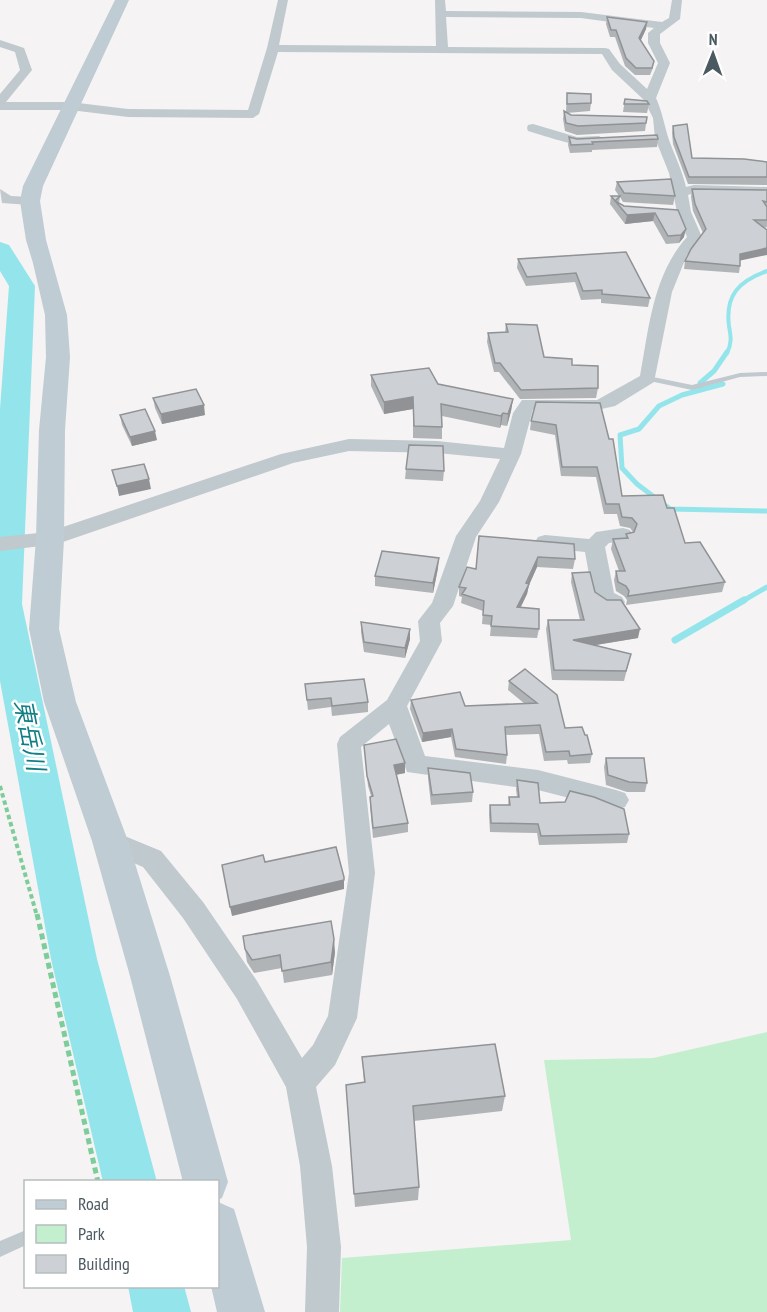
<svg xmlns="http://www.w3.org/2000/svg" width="767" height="1312" viewBox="0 0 767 1312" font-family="'PT Sans Narrow','Noto Sans JP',sans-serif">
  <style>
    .green { fill: #c4efcf }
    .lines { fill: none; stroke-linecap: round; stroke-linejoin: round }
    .stream-far2 { stroke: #93e5eb; stroke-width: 4 }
    .stream-far1 { stroke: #93e5eb; stroke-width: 5 }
    .stream { stroke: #93e5eb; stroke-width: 7 }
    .river { fill: #93e5eb; fill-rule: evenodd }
    .path-far1 { stroke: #7dcd9a; stroke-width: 4; stroke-dasharray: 4.5 3; stroke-linecap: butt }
    .path { stroke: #7dcd9a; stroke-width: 5; stroke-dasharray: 6 4; stroke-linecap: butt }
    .lane { fill: #bfc9ce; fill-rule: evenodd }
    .street { fill: #bfc9ce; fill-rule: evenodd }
    .secondary { fill: #bfccd3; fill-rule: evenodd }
    .wall { fill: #b0b4b7 }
    .shaded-wall { fill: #909295 }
    .building { fill: #cdd1d5; stroke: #909295; stroke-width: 1.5 }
    .labels { text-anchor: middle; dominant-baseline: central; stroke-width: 5; stroke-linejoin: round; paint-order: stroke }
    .water-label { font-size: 24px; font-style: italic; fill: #117e86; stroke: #fff }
  </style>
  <rect width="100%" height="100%" fill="#f5f3f3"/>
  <!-- green -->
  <path class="green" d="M767,1032V1312H340L342,1258L571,1240L544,1060L653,1058Z"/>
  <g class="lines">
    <!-- stream-far2 -->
    <path class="stream-far2" d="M727,353C732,343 731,337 729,326C725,295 739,281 767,271"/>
    <!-- stream-far1 -->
    <path class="stream-far1" d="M723,384L682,395L659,406L639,429L620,435L622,468L637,484L670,509L767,511
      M702,389L700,383L714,371L727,352
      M741,602L767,587"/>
    <!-- stream -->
    <path class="stream" d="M675,640L744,600"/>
    <!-- river -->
    <path class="river" d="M0,242L9,245L35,286L22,604L97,959L157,1182H103L51,959L0,681V409L9,286L0,271Z
      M128,1286H184L191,1312H133Z"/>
    <!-- path-far1 -->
    <path class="path-far1" d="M0,786L37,916"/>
    <!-- path -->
    <path class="path" d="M37,914L98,1182"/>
    <!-- lane -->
    <path class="lane" d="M767,372V376L740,377L692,390L645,380L644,378L648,376L692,385L740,373Z
      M26,1230V1245L0,1257V1241Z"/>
    <!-- street -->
    <path class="street" d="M278,0H288L279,45L436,46L435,0H445L446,11L581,12L662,22L669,18L672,0H682L680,19L660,34V43L670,63L656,98C663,114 664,125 669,140C675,156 682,170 686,187L694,185L767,187V195L694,193L688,195L691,212L702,237L687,255L672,292L654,382L615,406L597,410L533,409L521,454L499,502L476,537L453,606L440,623L442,641L407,706L425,756L538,770L616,790L625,793L629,800L625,807L616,810L538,790L407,772L389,724L361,747L375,873L357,1018L335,1065L316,1087L332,1166L341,1247L339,1312H305L307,1247L300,1166L286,1087L237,999L183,918L143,867L101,849L97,841L101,833L110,830L161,851L203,902L257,981L302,1058L313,1045L328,1016L349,873L337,744L340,737L387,700L420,641L418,621L432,603L456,536L480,501L500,459L437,453L349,451L293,463L57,544L0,551V537L48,532L281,454L349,439L437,441L504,448L513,413L522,400H597L640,376C649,327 653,275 687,237L677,212L669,173L655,138L653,118L644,100L612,70L602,54L278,52L259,114L253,118L128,117L70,110H0V94L20,70L15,52L0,47V40L24,48L32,70L6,102H70L128,109L248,110L267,48ZM446,17L581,18L654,28L648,33V43L658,63L647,89L620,64L609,49L605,48L448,47Z
      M533,124L577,137L599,136L606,140C590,154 547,136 528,131L527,128L528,125Z
      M0,189L11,196L30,197L37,201L30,205L2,203Z
      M623,528L630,530L633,535L630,540L609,543L605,547L614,593L622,597L625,602L622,607C611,610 599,607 593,597L585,552L538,547L535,542L538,537L545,535L589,539L596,532Z"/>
    <!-- secondary -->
    <path class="secondary" d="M115,0H129L43,186L40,201L46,240L67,315L70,357L65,430L64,539L59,629L76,702L128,841L170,976L228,1182L222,1198L218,1200V1182H183L130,976L92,841L44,702L29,629L36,539L39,430L46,357L45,315L33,263L26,240L20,201L23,186Z
      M218,1202L234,1209L265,1312H217L211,1286H218Z"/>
  </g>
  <!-- wall -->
  <path class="wall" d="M607,17L647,22L646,29L641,40L653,68L650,75H635L625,66L615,37H610L606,24Z
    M567,93L591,103L590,111L567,113L571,115L647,117L645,131L577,135L565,131L563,119L564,111L566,112Z
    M625,99L649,104L647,113L623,112Z
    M673,126L692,158L767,162V185L688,184L673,144L672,133Z
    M569,137L577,139H658L657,147L592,150V152L570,153L568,145Z
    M617,182L675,196L673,205L623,202L620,197L619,203L624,206L678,210L684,237L679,243L666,244L653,221L625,224L610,204L611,196H619L615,190Z
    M692,189L767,190V227L764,228L740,261V266L739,273L684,269L685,261L703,233L693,211L691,197Z
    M626,252L650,298L648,307L601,303V299L581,300L575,282L526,286L517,268L518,259Z
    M506,324L544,357L572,365L598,388L596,398L520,399L499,372H494L487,342L488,333L505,332Z
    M371,375L438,384L513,399L511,411L507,426L501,425L500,428L442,416V439L413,438V409L384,414L371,386Z
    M153,398L205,415L162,424L155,408Z
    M600,403L622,496L667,508L685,543L725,582L722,592L626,605L627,600L624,596L616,591L614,580L616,571H619L611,549L613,539L625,538L626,534L633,532L630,528L620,526L617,514H604L596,477L561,476L555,435L530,430L531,421Z
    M120,415L157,440L132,446L122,425Z
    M406,469L444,471L443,481L405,479Z
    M479,536L575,559L573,569L537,567L529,585L527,594L521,607L539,629L537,638L490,636L491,625L482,624L483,611L461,603L462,597L459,596V587L476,569Z
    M438,568L433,593L375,586V576Z
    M572,573L595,592L638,638L595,645L631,654L624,681L552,680L546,629L548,620H580L571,582Z
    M361,622L410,639L405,658L364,652L361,632Z
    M525,669L565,728L585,735L592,754L590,763L568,764L567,760L544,761L539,734L505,735L507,755L506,764L455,757L451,737L422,742L410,709L411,700L465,706L525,704L508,690L509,681Z
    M305,684L368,702V712L332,716L331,707L308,710Z
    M364,745L405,773L396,775L408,823V832L373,838L370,806V797L371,796L368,786Z
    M606,758L647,783L645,792H627L606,785L604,767Z
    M428,768L473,792L472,802L431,805L428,778Z
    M517,780L540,803L629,834L627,843L539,845L537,833L490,832L489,814L490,805H508L509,797H517L516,789Z
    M245,949L335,952L332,975L284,983L282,968L254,973L247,962Z
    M362,1057L505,1096L502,1111L414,1121L419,1187L418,1200L355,1207L346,1085L364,1083Z"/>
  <!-- shaded-wall -->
  <path class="shaded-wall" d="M647,22L646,29L638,46L639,38Z
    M655,213L653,221L625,224L627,215Z
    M686,229L684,237L679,243L681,235Z
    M767,248V255L738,261L740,254Z
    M413,397V409L384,414V402Z
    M513,399L511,411L507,426L508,414Z
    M204,405L205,415L162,424L161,414Z
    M503,413L501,425L500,428L501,416Z
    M155,431L157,440L132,446L130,437Z
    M149,479L151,489L119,496L117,486Z
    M538,557L537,567L529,585L527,594L516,616L517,607Z
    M439,558L438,568L433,593V583Z
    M410,629V639L405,658V648Z
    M640,629L638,638L572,649L573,640Z
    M452,729L451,737L422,742L423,733Z
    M405,763V773L394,775V765Z
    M344,877V889L232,916L230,907Z
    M334,939L335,952L332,975L331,962Z"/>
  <!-- building -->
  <path class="building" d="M607,17L647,22L639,38L654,61L652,68H636L626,58L616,30H611Z
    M567,93L591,94V103L567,104Z
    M625,99L647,101L649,104H624Z
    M564,111L571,115L647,117L646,123L578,126L566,123Z
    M687,124L692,158L744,159L767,162V177H689L674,137L673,126Z
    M657,135L658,139L592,142L593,144L571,145L569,137L577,139Z
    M671,179L675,196L624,193L617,182Z
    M692,189L767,190V202L763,201L767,207V220H754L767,230V248L740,254V266L685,261L691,249L706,229L695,204Z
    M611,196H620L615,201L624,206L678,210L686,229L681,235L668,236L655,213L627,215Z
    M626,252L650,298L602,294V290L583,291L576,273L527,277L518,259Z
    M506,324L537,325L544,357L572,359V365L598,366V388L521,390L500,363H495L488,333L508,332Z
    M429,368L438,384L513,399L508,414L503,413L501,416L441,404L442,427L414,426L413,397L384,402L371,375Z
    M196,389L204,405L161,414L153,398Z
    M536,402L600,403L609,439H613L622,496L663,495L667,508H674L685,543L700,542L725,582L628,596L629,591L626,586L618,582L616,571H625L613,539L628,538L626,534L634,532L637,524L632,518L622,517L619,504H606L597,467H562L556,425L531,421Z
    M145,409L155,431L130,437L120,415Z
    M409,445L443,446L444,471L406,469Z
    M144,464L149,479L117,486L112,470Z
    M479,536L574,544L575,559L538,557L526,583L529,584L517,607L539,609V629L491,626L492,616L483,615L484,601L462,594L466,588L459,587L467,567L476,569Z
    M382,551L439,558L433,583L375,576Z
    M590,572L595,592L607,600H621L640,629L573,640L631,654L626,671L554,670L548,620H584L572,573Z
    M361,622L410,629L405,648L364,642Z
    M525,669L557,695L565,728L582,727L585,735H587L592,754L570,756L569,751L546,752L540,725L505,727L507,755L456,749L452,729L423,733L411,700L460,692L465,706L537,703L509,681Z
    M364,679L368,702L332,706L331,698L307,700L305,684Z
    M396,739L405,763L394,765L408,823L373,828L370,797L373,796L367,776L364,745Z
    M606,758H644L647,783L629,782L608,775Z
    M428,768L470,773L473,792L432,795Z
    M517,780L538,783L540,803L565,802L570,791L594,797L624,809L629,834L541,836L538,824L491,823L490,805H510L509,797H519Z
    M336,847L344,877V880L230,907L222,865L263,855L265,862Z
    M331,921L334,939L331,962L282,971L280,955L252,960L245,949L243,936Z
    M495,1044L505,1096L413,1106L419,1187L354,1194L346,1085L365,1082L362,1057Z"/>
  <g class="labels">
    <!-- water labels -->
    <g class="water-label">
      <text transform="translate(30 735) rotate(79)">東岳川</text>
    </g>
  </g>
  <!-- legend -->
  <rect x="24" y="1180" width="195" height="108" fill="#ffffff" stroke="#b7bdbf" stroke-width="1.5"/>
  <rect x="36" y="1200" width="30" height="9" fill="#bfccd3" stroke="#b7bdbf" stroke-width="1.5"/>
  <text x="78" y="1210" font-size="18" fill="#4b5960">Road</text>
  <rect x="36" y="1225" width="30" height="18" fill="#c4efcf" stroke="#b7bdbf" stroke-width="1.5"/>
  <text x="78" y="1240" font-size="18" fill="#4b5960">Park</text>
  <rect x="36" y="1255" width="30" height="18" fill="#cdd1d5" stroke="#b7bdbf" stroke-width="1.5"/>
  <text x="78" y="1270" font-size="18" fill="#4b5960">Building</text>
  <!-- north arrow -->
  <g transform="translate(713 54) rotate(1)" stroke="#ffffff" stroke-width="4.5" paint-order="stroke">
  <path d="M0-4.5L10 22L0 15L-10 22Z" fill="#4b5960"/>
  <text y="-9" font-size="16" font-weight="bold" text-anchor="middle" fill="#4b5960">N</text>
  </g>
</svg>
